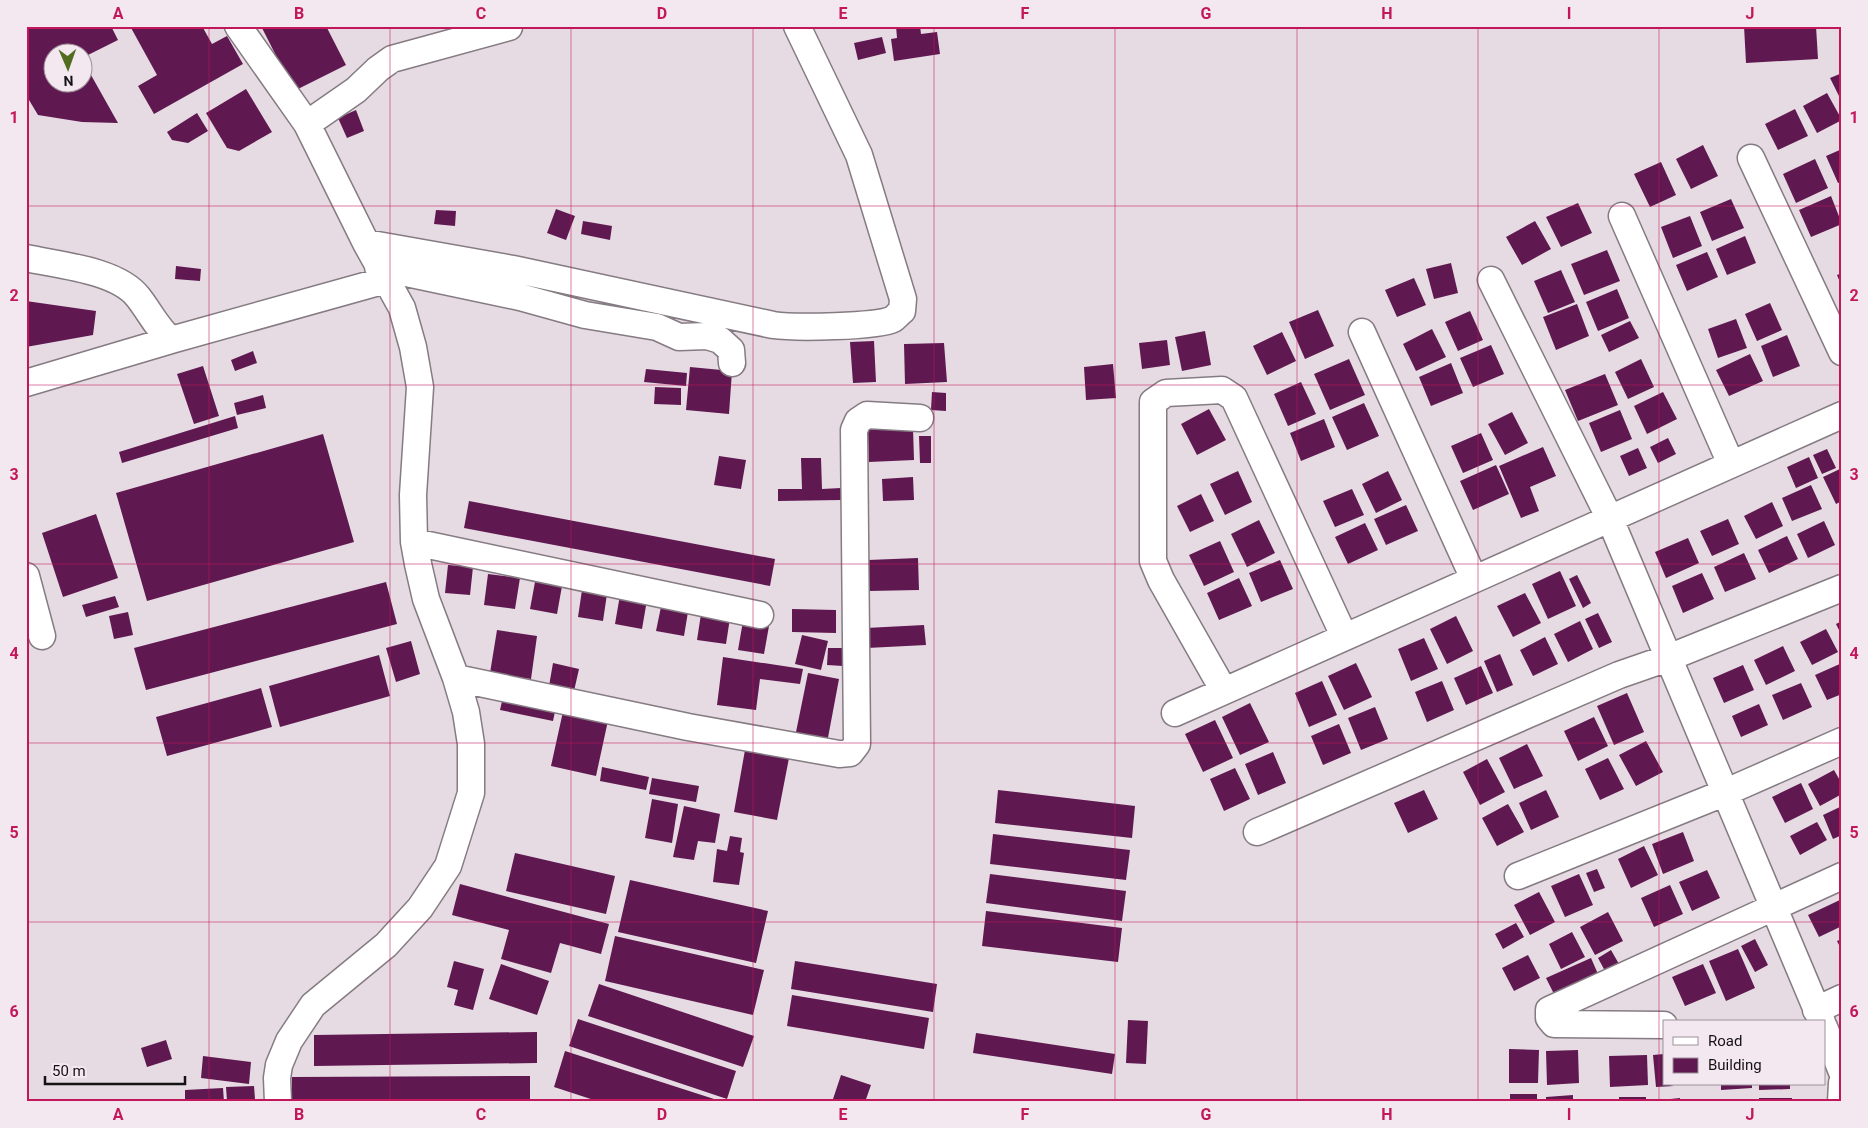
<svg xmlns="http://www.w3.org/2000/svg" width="1868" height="1128" viewBox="0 0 1868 1128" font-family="Roboto,sans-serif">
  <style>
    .building { fill: #601851 }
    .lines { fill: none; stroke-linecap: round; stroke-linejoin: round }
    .minor-casing { stroke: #857b82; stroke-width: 29 }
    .minor { stroke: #fff; stroke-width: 26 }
    .grid { fill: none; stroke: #c2185b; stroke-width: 1; stroke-opacity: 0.55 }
    .neatline { fill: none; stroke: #c2185b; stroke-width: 2 }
    .grid-label { font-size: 16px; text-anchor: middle; font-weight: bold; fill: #c2185b }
  </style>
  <rect width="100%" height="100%" fill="#e6dbe3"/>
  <!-- building -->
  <path class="building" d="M26,26H111L118,40L82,58V52H52V82H82V59L118,123L82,122L38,115L26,95Z
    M130,26H202L212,44L227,36L243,64L154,114L138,86L157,75Z
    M261,26H326L346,65L294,91Z
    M896,26H920L921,34L937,32L940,54L894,61L891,39L897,38Z
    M1744,26H1816L1818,59L1746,63Z
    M882,37L886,53L858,60L854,43Z
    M1842,73V102L1830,78Z
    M246,89L272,132L239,151L227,148L206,113Z
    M1827,93L1842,120L1817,133L1803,106Z
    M1795,109L1808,136L1778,150L1765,124Z
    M356,110L364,131L347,138L338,118Z
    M197,113L208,131L188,143L172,140L167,132Z
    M1703,145L1718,176L1691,189L1676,159Z
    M1842,149V182L1838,183L1826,156Z
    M1815,159L1828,188L1796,203L1783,174Z
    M1661,162L1676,195L1650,207L1634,174Z
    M1831,196L1842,224L1811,237L1799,210Z
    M1731,199L1744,228L1712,241L1700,212Z
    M1578,203L1592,233L1561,247L1546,217Z
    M556,209L575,216L566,240L547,233Z
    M436,210L456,211L455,226L434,224Z
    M1690,216L1702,246L1673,258L1661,227Z
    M583,221L612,226L610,240L581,234Z
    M1535,221L1551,249L1522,265L1506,237Z
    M1745,236L1756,263L1727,275L1716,249Z
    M1607,250L1620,281L1584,295L1571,264Z
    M1707,252L1718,277L1687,291L1676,265Z
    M1451,263L1458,293L1434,299L1426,269Z
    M176,266L201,269L200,281L175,279Z
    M1561,270L1575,302L1548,313L1534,281Z
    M1842,273V287L1837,275Z
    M1414,278L1426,305L1397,317L1385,290Z
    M1617,289L1629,318L1598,331L1586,302Z
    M26,301L96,311L93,335L26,347Z
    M1770,303L1782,330L1757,341L1745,314Z
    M1577,304L1589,336L1556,350L1543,317Z
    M1318,310L1334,346L1305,359L1289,322Z
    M1470,311L1483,340L1458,351L1445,322Z
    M1736,319L1747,348L1718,358L1708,329Z
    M1630,321L1639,338L1609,352L1601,335Z
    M1432,329L1446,357L1416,371L1403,344Z
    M1205,331L1211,365L1182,371L1175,337Z
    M1282,332L1296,361L1267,375L1253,346Z
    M1787,335L1800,366L1773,377L1761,346Z
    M1167,340L1170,365L1142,369L1139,343Z
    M874,341L876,382L853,383L850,342Z
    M944,343L947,382L905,384L904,344Z
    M1491,345L1504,374L1473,387L1460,358Z
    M253,351L257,363L235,371L231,360Z
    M1750,354L1763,381L1729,396L1716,370Z
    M1349,359L1365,395L1330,410L1314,374Z
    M1641,359L1654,387L1628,399L1615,372Z
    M1451,363L1463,393L1431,406L1419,377Z
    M1113,364L1116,398L1086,400L1084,367Z
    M203,366L219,416L194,424L177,374Z
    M690,367L732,371L729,414L686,410Z
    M646,369L687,373L686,386L644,382Z
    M1605,374L1618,405L1578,421L1565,390Z
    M1301,382L1316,414L1288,426L1274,394Z
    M655,387L681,388V405L654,404Z
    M932,392L946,393V411L931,410Z
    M1663,392L1677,419L1647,434L1634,406Z
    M263,395L266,408L237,415L234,403Z
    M1364,403L1379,436L1347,450L1332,417Z
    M1209,409L1226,440L1197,455L1181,424Z
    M1620,410L1632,439L1601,452L1589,423Z
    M1512,412L1528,443L1505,455L1488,424Z
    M235,416L238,428L122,463L119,452Z
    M1324,419L1335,447L1301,461L1290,433Z
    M913,428L914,460L869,462L868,430Z
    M1481,433L1493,460L1463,473L1451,446Z
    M323,434L354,542L147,601L116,493Z
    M919,436H931V463H920Z
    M1668,438L1676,454L1658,463L1650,447Z
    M1543,447L1556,476L1530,487L1539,511L1521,518L1499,466Z
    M1638,448L1647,468L1629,476L1620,456Z
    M1827,449L1836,468L1822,474L1813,455Z
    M719,456L746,460L741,489L714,485Z
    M1809,457L1818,478L1796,488L1787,467Z
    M801,458H821L822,489L841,488V500L778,501V489H802Z
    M1496,465L1509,494L1473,510L1460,481Z
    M1842,468V501L1836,504L1823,477Z
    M1238,471L1252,502L1225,515L1210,484Z
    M1388,471L1402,500L1376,513L1362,484Z
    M913,477L914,500L883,501L882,479Z
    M1811,485L1822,509L1792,521L1782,498Z
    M1352,489L1364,515L1335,527L1323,501Z
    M1201,494L1214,521L1190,532L1177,506Z
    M469,501L775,559L770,586L464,528Z
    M1772,502L1783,526L1756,539L1744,516Z
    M1406,505L1418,531L1386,545L1374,519Z
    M96,514L118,578L63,597L42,533Z
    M1728,519L1739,544L1712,556L1700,531Z
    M1259,520L1275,553L1247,567L1231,534Z
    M1824,521L1835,545L1808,558L1797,534Z
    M1365,523L1378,550L1348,564L1335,537Z
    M1787,536L1798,559L1769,573L1758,550Z
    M1688,538L1699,563L1666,578L1655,552Z
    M1220,541L1234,572L1204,586L1189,555Z
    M1744,553L1756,579L1725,592L1714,567Z
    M918,558L919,590L869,591L868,560Z
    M1280,560L1293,589L1261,602L1249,573Z
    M448,565L473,567L470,595L445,593Z
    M1560,571L1576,606L1548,619L1532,584Z
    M1702,573L1714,599L1683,613L1672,586Z
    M488,574L520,578L515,609L484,605Z
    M1577,575L1591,603L1583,608L1569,579Z
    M1239,578L1252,606L1219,620L1207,593Z
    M386,582L397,624L146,690L134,648Z
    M535,582L562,586L557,614L530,609Z
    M582,590L607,594L603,621L578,617Z
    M1525,593L1541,623L1513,637L1497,606Z
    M620,595L647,600L642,629L615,624Z
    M115,596L119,607L86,617L82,605Z
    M662,602L689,606L684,636L656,631Z
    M792,609L836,610V633L792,632Z
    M128,612L133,635L114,639L109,616Z
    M1598,613L1612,642L1599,648L1585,619Z
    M701,614L730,618L726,644L697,640Z
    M1456,616L1473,651L1447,664L1430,629Z
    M743,621L769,626L764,654L738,650Z
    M1580,621L1593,649L1568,662L1554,634Z
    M1842,621V636L1836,624Z
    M924,625L926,645L867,648L866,628Z
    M1826,629L1838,652L1812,665L1800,642Z
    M497,630L537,636L531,679L490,673Z
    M802,635L828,641L821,670L795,664Z
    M1545,637L1558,664L1533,676L1520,650Z
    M1424,638L1438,669L1411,681L1398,649Z
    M411,641L420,674L396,682L386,648Z
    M1783,646L1795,671L1766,685L1754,660Z
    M828,648H844L843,666L827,665Z
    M1500,654L1513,685L1497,692L1484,661Z
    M379,655L390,696L280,727L269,686Z
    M723,657L803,669L800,684L760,679L756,710L717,705Z
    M553,663L579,669L574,691L549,686Z
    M1356,663L1372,697L1344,710L1328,676Z
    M1842,663V694L1827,700L1815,675Z
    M1743,665L1754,690L1724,703L1713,678Z
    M1481,666L1493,693L1466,705L1454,678Z
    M808,673L839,679L827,743L795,737Z
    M1322,681L1337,715L1309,727L1295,693Z
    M1442,681L1454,710L1427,722L1415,692Z
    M1801,683L1812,707L1783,720L1772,695Z
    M261,688L272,727L167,756L156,717Z
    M1627,693L1644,732L1614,745L1597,706Z
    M503,697L556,707L553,721L500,710Z
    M1250,703L1269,742L1240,755L1222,717Z
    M1759,704L1768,725L1741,737L1732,716Z
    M564,707L609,716L596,776L551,766Z
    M1375,707L1388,739L1361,750L1348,718Z
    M1594,717L1608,746L1578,761L1564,731Z
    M1215,720L1233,758L1203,772L1185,734Z
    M1339,724L1351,753L1323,765L1311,736Z
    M1646,741L1663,772L1636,786L1619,755Z
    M1527,744L1543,776L1514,789L1499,758Z
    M745,750L789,758L777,820L734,812Z
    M1273,752L1286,783L1258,795L1245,764Z
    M1608,758L1624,789L1600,800L1585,769Z
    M1487,759L1505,792L1480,805L1463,772Z
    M602,767L649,777L646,790L600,781Z
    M1235,768L1250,799L1224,811L1210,779Z
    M1834,770L1842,784V794L1820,806L1808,784Z
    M652,778L699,786L696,802L649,794Z
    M1801,783L1813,809L1785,823L1772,797Z
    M998,790L1135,806L1132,838L995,823Z
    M1424,790L1438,819L1408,833L1394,803Z
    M1546,790L1559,817L1531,830L1519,803Z
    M652,799L678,804L672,843L645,838Z
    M1508,804L1524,832L1497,846L1482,818Z
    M684,806L720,814L715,843L698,841L694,860L673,857Z
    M1842,806V835L1833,839L1823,815Z
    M1817,822L1827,840L1800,855L1790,836Z
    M1683,832L1694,861L1663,874L1652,844Z
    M993,834L1130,850L1126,880L990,864Z
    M730,836L742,838L740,852L744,853L739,885L713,882L717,849L727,851Z
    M1644,846L1658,875L1631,888L1618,859Z
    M515,853L615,876L606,914L506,891Z
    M1597,869L1605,888L1594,892L1586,873Z
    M1707,870L1720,898L1692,911L1679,882Z
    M990,874L1126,891L1122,921L986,903Z
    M1579,874L1593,905L1565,917L1551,886Z
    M630,880L768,911L756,963L618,932Z
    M460,884L609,924L601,954L560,943L551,973L501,959L509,930L452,915Z
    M1670,885L1683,914L1654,927L1641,898Z
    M1539,892L1555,922L1530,935L1514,905Z
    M1842,899V926L1819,937L1808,915Z
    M986,911L1122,928L1118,962L982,946Z
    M1608,912L1623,941L1595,955L1580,927Z
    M1516,923L1524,937L1503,949L1495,934Z
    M1572,932L1585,957L1561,969L1549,944Z
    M615,936L764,970L753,1015L605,981Z
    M1755,939L1768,965L1755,972L1741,946Z
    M1842,939V951L1837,941Z
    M1738,949L1755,988L1726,1001L1709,961Z
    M1611,950L1619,964L1605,971L1598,958Z
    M1528,955L1540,978L1514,991L1502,968Z
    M1591,958L1598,974L1554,994L1546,978Z
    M454,961L484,969L473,1010L454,1005L458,990L447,987Z
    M795,961L937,984L933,1012L791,989Z
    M501,964L549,981L537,1015L489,999Z
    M1703,964L1716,993L1685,1006L1672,977Z
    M599,984L754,1036L743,1067L588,1016Z
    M792,995L929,1018L924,1049L787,1026Z
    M578,1019L736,1071L727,1099L569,1046Z
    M1128,1020L1148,1021L1146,1064L1126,1063Z
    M537,1032V1063L314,1066V1035Z
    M976,1033L1115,1054L1112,1074L973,1053Z
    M166,1040L172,1059L147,1067L141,1048Z
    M1509,1049L1539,1050L1538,1083H1509Z
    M1578,1050L1579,1083L1547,1085L1546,1051Z
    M565,1051L714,1099V1102H600L554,1087Z
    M1664,1054V1084L1674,1086L1656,1087L1653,1055Z
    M1647,1055L1648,1085L1610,1087L1609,1056Z
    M203,1056L251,1062L249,1084L201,1078Z
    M841,1075L871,1085L865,1102H832Z
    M530,1076V1102H292V1077Z
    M1721,1084H1752V1088L1721,1090Z
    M1759,1084H1790V1089L1759,1090Z
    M254,1086L255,1099L227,1101L226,1087Z
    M223,1088L224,1102H185V1090Z
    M1510,1094H1537V1102H1510Z
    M1573,1095V1102H1546V1097Z
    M1619,1097H1646V1102H1619Z
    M1680,1098V1102H1661V1100Z
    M1759,1098H1792V1102H1759Z"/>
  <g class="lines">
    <!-- minor casing -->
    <g class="minor-casing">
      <path id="minor" d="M238,26L307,124L366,243L402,308L413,347L420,387L413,495L414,542L418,564L426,599L456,678L466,712L471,744V793L448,866L420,908L386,945L313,1005L289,1041L279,1065L277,1078L278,1102
        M307,124L356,90L378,69L392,59L509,27
        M1751,158L1842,352
        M1622,216L1731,464
        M366,243L513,269L773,325C794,328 878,327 893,319C896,317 899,313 902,311L903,299L859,155L797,26
        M26,258C58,265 117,270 138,297C150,312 156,327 171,340L386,280
        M378,267L520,297L585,315L657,327L679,337L707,336L720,340L731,350L732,363
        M1491,280L1610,519L1822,1022
        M1362,332L1474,579
        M26,383L171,340
        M414,542L760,615
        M26,576L42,636
        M456,678L688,727L839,754L850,753L857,744L854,430L858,421L867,415L920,418
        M1224,691L1161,580L1153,561V402L1166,393L1222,390L1234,398L1344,636
        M1175,713L1842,415
        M1257,832L1619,675L1668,658L1842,588
        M1518,876L1724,793L1842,741
        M1816,1010L1842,998
        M1664,1025L1554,1024L1549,1018V1010L1842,876
        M1824,1027L1842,1072
        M1841,1102L1842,1083"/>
    </g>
    <!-- minor -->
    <use href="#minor" class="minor"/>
  </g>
  <!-- grid -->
  <path class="grid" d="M209,26V1102M390,26V1102M571,26V1102M753,26V1102M934,26V1102M1115,26V1102M1297,26V1102M1478,26V1102M1659,26V1102M26,206H1842M26,385H1842M26,564H1842M26,743H1842M26,922H1842"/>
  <!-- border -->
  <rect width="1868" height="1128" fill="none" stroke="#f4e8f0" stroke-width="55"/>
  <!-- legend -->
  <rect x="1663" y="1020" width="162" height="65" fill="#f4e8f0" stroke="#9b9298"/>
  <rect x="1673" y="1037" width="25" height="8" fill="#ffffff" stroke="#9b9298"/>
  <text x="1708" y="1046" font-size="15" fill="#151214">Road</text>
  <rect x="1673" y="1058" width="25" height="15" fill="#601851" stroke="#9b9298"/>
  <text x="1708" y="1070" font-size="15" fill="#151214">Building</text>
  <!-- north arrow -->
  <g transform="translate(68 68) rotate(178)"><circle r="24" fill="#f4e8f0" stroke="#9b9298"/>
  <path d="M0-4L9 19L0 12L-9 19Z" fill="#516d20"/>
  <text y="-8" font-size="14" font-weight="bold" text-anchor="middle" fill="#151214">N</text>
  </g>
  <!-- scale -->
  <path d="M45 1076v8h140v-8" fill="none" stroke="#151214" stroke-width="2.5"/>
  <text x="52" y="1076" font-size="15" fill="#151214" stroke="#f4e8f0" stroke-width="4" paint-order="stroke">50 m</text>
  <rect x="28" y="28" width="1812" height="1072" class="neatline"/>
  <g class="grid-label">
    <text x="118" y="19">A</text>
    <text x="299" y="19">B</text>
    <text x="481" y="19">C</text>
    <text x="662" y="19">D</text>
    <text x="843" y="19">E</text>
    <text x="1025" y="19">F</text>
    <text x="1206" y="19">G</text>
    <text x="1387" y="19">H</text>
    <text x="1569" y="19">I</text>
    <text x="1750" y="19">J</text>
    <text x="14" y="123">1</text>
    <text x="1854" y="123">1</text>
    <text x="14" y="301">2</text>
    <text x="1854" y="301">2</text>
    <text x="14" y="480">3</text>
    <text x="1854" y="480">3</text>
    <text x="14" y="659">4</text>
    <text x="1854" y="659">4</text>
    <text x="14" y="838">5</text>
    <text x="1854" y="838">5</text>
    <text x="14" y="1017">6</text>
    <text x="1854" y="1017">6</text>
    <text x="118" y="1120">A</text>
    <text x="299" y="1120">B</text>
    <text x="481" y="1120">C</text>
    <text x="662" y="1120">D</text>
    <text x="843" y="1120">E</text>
    <text x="1025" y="1120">F</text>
    <text x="1206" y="1120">G</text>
    <text x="1387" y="1120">H</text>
    <text x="1569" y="1120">I</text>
    <text x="1750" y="1120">J</text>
  </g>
</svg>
